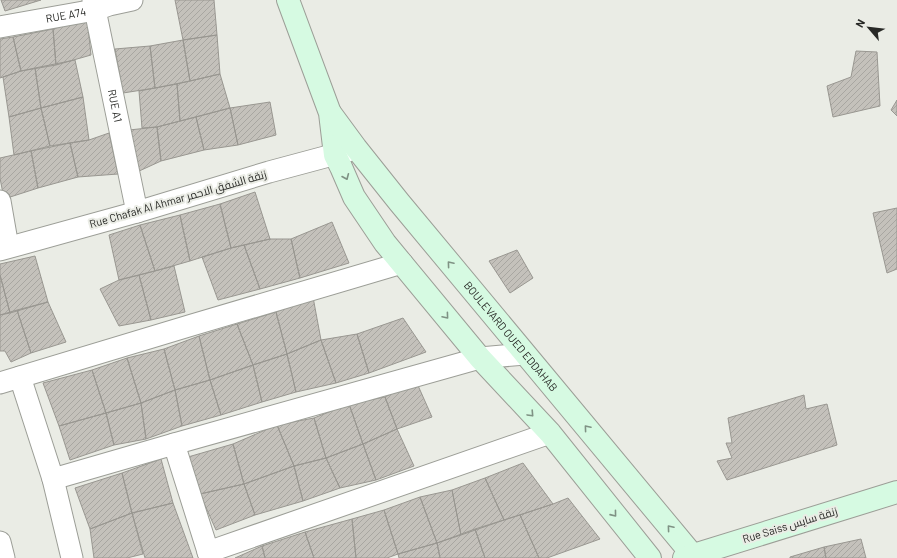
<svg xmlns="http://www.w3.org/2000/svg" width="897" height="558" viewBox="0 0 897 558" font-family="Barlow,Cairo,sans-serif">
  <defs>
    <pattern id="building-hatch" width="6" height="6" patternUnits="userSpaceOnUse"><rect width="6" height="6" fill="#c4c1bb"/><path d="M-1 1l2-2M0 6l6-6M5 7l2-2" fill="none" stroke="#a8a6a1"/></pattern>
  </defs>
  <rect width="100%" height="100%" fill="#eaece5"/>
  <!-- building -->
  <path fill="url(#building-hatch)" stroke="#999791" d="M 1,0 L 41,0 L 5,11 Z
    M 175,0 L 214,0 L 217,35 L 183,40 Z
    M 87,18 L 91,55 L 56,65 L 53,29 Z
    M 53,29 L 56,65 L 21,71 L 13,37 Z
    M 217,35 L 220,74 L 190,81 L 183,40 Z
    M 13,37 L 21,71 L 0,78 L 0,39 Z
    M 183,40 L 190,81 L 155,88 L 150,46 Z
    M 150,46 L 155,88 L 123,93 L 115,49 Z
    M 856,51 L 877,52 L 880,106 L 833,117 L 827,86 L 851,77 Z
    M 75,60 L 83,97 L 41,108 L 35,68 Z
    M 35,68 L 41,108 L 9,117 L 3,77 L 21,71 Z
    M 220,74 L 230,108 L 180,121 L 177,84 Z
    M 177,84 L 180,121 L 157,127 L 142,128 L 139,91 Z
    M 83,97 L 89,140 L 50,146 L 41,108 Z
    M 897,100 L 897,116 L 891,110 Z
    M 270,102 L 276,135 L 238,145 L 230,108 Z
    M 41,108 L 50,146 L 14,155 L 9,117 Z
    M 230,108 L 238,145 L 204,150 L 196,117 Z
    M 196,117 L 204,150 L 161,161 L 157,127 Z
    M 157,127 L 161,161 L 137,172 L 129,130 Z
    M 109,133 L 118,174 L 78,177 L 70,143 L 89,140 Z
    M 70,143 L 78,177 L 38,188 L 31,151 Z
    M 31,151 L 38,188 L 4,199 L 0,178 L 0,158 Z
    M 255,192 L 270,239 L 231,248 L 220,204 Z
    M 220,204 L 231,248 L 190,261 L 180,215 Z
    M 897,208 L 897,269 L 887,273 L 873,213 Z
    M 180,215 L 190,261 L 155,271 L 140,225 Z
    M 332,222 L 349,263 L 300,278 L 291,239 Z
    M 140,225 L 155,271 L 119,280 L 109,235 Z
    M 270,239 L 291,239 L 300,278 L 260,289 L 244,245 Z
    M 244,245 L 260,289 L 218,300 L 202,257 L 231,248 Z
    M 517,250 L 533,278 L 510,293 L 489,261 Z
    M 35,256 L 48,302 L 10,313 L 0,275 L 0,264 Z
    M 174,266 L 185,312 L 151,320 L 139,275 Z
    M 0,275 L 10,313 L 0,315 Z
    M 139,275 L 151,320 L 119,326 L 100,289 L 119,280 Z
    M 313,297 L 321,340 L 287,354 L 276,312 Z
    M 48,302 L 66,342 L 31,353 L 17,310 Z
    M 17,310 L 31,353 L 11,362 L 5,351 L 0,351 L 0,315 Z
    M 276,312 L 287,354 L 253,365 L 237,324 Z
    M 403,318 L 426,352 L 369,373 L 357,334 Z
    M 237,324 L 253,365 L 210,380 L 199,336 Z
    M 357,334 L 369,373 L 336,383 L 321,340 Z
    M 199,336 L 210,380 L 175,390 L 164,349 Z
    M 321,340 L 336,383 L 296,392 L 287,354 Z
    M 164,349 L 175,390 L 141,403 L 127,358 Z
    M 287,354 L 296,392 L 262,402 L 253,365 Z
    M 127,358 L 141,403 L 106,413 L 92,370 Z
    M 253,365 L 262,402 L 221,415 L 210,380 Z
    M 92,370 L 106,413 L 59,426 L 43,383 Z
    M 210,380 L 221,415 L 182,426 L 175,390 Z
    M 416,381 L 432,417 L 397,429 L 385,397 Z
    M 175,390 L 182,426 L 146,439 L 141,403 Z
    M 804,395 L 806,409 L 827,404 L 837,445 L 727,480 L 717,461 L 732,458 L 726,443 L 732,443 L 728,418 Z
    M 385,397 L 397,429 L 363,444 L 349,404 Z
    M 141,403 L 146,439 L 114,445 L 106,413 Z
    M 349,404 L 363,444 L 326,458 L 314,418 Z
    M 106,413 L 114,445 L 70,460 L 59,426 Z
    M 314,418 L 326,458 L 294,466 L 277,425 Z
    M 277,425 L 294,466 L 244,484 L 233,444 Z
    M 397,429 L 414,466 L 376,480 L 363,444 Z
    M 233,444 L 244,484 L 200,494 L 188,457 Z
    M 363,444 L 376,480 L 340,488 L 326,458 Z
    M 326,458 L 340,488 L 303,501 L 294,466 Z
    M 161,459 L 173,503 L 132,513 L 122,473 Z
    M 523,463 L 553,504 L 504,520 L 485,478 Z
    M 294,466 L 303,501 L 255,515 L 244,484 Z
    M 122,473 L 132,513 L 90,529 L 75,488 Z
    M 485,478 L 504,520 L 461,535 L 452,490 Z
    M 244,484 L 255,515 L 216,530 L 200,494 Z
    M 452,490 L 461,535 L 437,543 L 420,497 Z
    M 420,497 L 437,543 L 398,554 L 384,510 Z
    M 568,498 L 600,539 L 547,558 L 539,558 L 520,515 L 553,504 Z
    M 173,503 L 193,558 L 145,558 L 132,513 Z
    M 384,510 L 398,554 L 387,558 L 356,558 L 352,519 Z
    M 132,513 L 143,554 L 127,558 L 94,558 L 90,529 Z
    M 520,515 L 539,558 L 485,558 L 475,529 Z
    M 352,519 L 356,558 L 314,558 L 305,532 Z
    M 475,529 L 485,558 L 440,558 L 437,543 Z
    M 305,532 L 314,558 L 265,558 L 262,546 Z
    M 861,539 L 866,558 L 826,558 L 824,547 Z
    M 437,543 L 440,558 L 399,558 L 398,554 Z
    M 262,546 L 265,558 L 235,558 Z
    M 824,547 L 826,558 L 790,558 L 790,557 Z"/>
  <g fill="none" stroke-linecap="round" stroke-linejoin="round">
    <defs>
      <g id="street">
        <path id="s1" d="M 93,0 L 137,212"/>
        <path id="s2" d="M 0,27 L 95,10 L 109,5 L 132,0"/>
        <path d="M 0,201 L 8,247"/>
        <path d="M 0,250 L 137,212 L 269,172 L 351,150"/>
        <path d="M 20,377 L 53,479 L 72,558"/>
        <path d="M 0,383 L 192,325 L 402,263"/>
        <path d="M 174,444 L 210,558"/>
        <path d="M 53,479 L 174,444 L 480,358 L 525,354"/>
        <path d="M 0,542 L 4,558"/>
        <path d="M 208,552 L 550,433"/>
      </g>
      <g id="secondary">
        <path d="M 288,0 L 330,113 L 335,155 L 341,167 L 354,197 L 385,243 L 480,358 L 550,433 L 650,558"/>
        <path id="s3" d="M 331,114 L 356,148 L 399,202 L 695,558"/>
        <path d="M 684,558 L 897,492"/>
      </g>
    </defs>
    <!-- street casing -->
    <use href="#street" stroke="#9c9e97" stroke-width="23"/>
    <!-- secondary casing -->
    <use href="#secondary" stroke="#9c9e97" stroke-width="24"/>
    <!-- street -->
    <use href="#street" stroke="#fff" stroke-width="21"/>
    <!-- secondary -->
    <use href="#secondary" stroke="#d6fae2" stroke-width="22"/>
  </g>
  <!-- one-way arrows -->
  <defs><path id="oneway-chevron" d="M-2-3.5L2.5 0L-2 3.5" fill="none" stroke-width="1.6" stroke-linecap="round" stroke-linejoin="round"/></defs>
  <g stroke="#7f9284">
    <use href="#oneway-chevron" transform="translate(346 177) rotate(67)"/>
    <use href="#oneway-chevron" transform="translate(450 264) rotate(-130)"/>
    <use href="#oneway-chevron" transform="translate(446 316) rotate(50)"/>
    <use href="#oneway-chevron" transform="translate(531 414) rotate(47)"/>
    <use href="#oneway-chevron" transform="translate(587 428) rotate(-130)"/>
    <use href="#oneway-chevron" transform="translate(614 514) rotate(51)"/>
    <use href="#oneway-chevron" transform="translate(670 528) rotate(-130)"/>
  </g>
  <g text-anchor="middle" stroke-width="4" stroke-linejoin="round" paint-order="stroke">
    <!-- street labels -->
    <g font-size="11" fill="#282926" stroke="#eaece5">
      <text dy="4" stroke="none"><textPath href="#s2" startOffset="67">RUE A74</textPath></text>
      <text dy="4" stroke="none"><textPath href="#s1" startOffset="108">RUE A1</textPath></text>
      <text transform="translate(178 199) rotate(-16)" y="4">Rue Chafak Al Ahmar زنقة الشفق الاحمر</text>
      <text dy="4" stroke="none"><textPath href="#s3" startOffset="286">BOULEVARD OUED EDDAHAB</textPath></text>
      <text transform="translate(790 525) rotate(-17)" y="4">Rue Saiss زنقة سايس</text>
    </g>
  </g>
  <!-- north arrow -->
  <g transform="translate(869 28) rotate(298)" stroke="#eaece5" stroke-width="3" paint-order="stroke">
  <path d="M0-3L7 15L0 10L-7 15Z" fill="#282926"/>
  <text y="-6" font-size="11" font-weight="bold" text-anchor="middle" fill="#282926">N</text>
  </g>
</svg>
